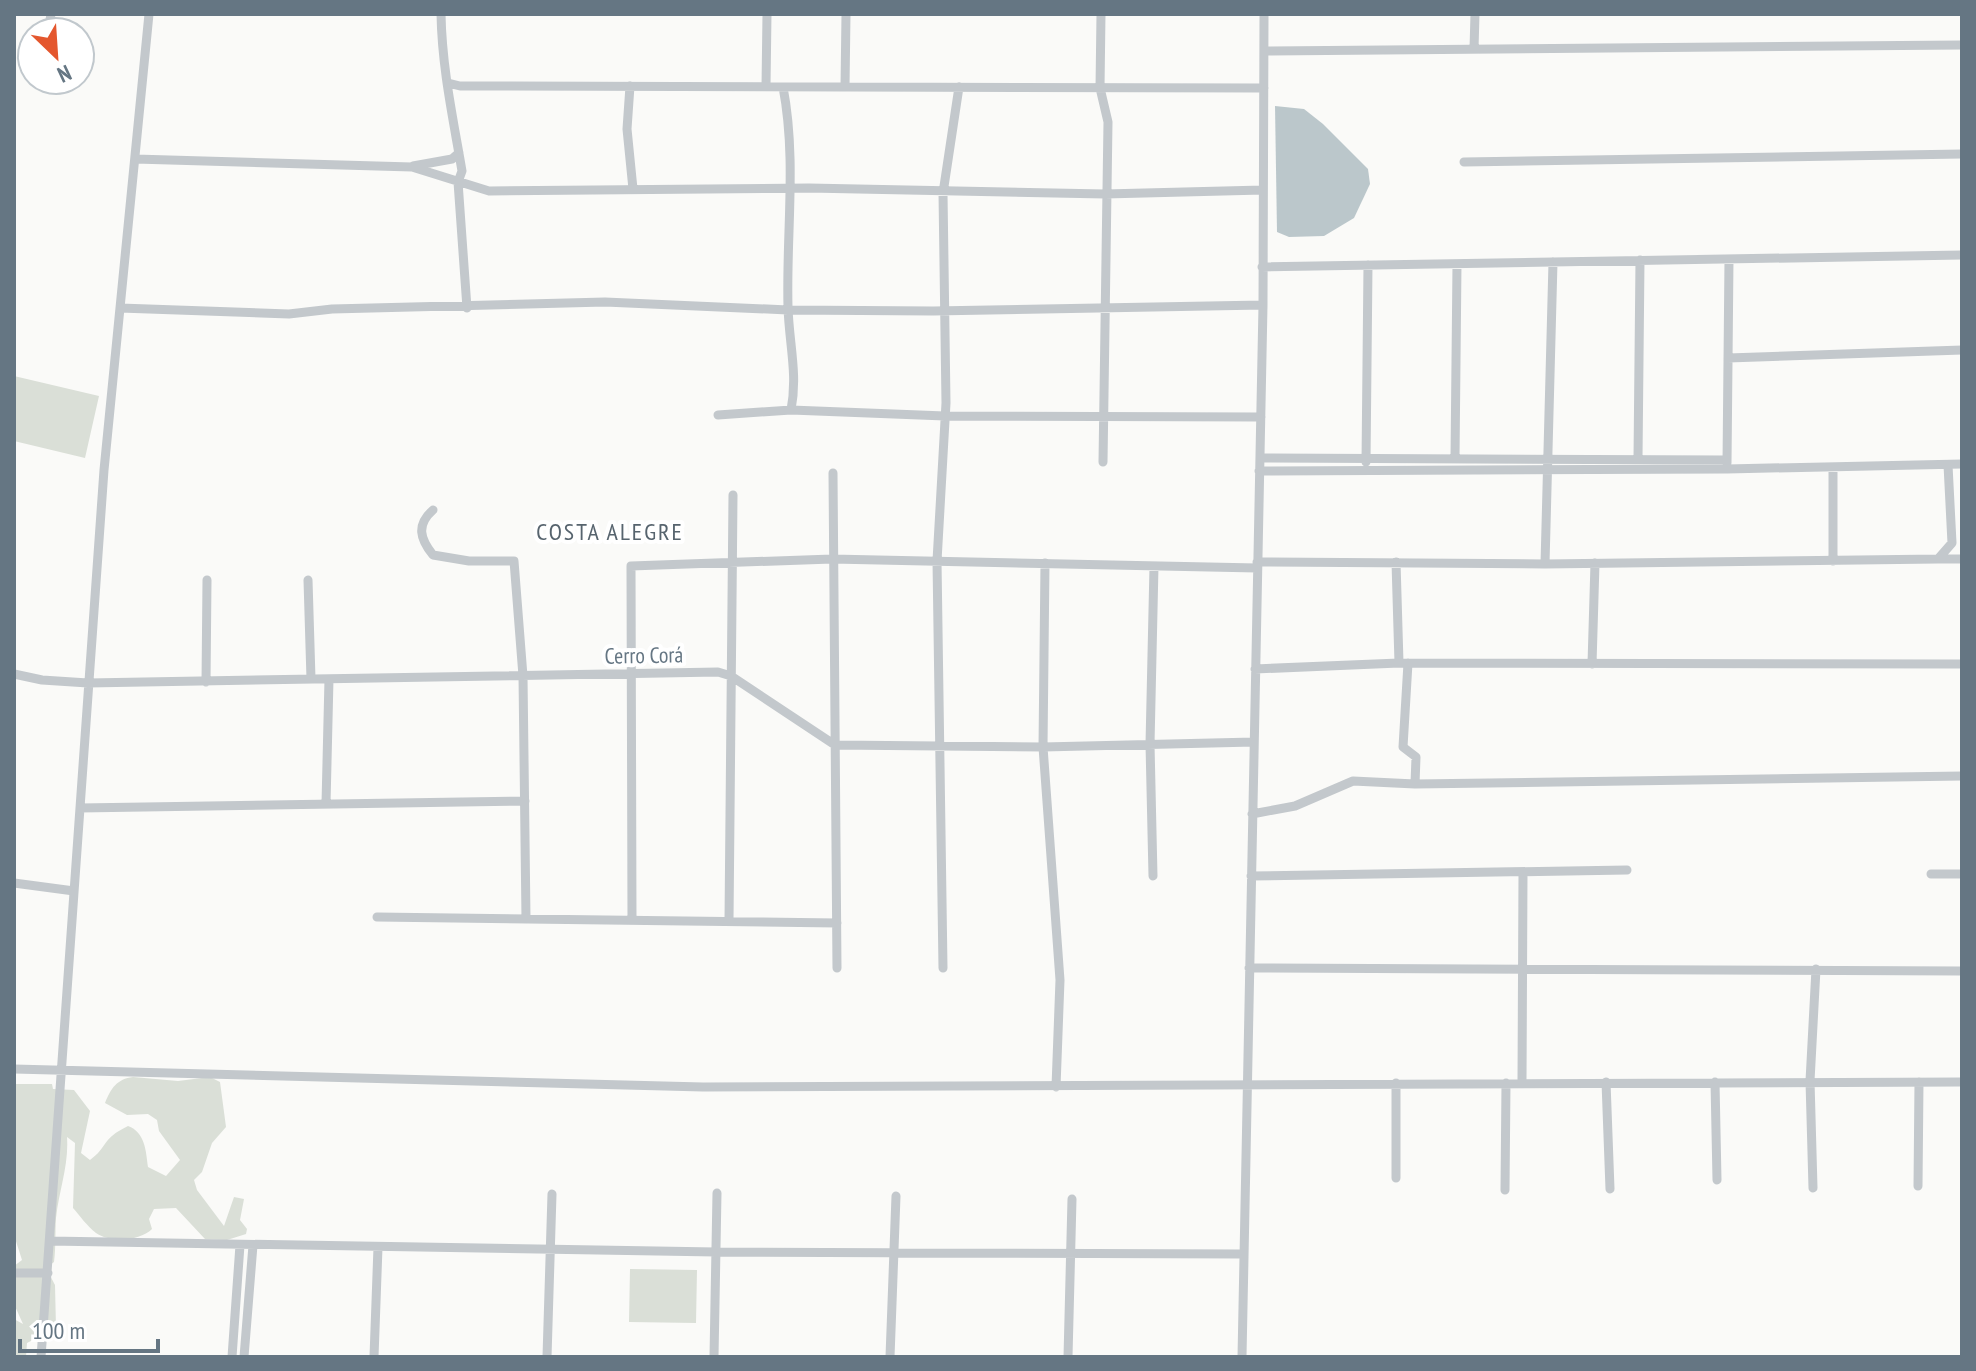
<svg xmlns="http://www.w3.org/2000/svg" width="1976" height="1371" viewBox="0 0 1976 1371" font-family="'PT Sans Narrow',sans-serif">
  <rect width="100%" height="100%" fill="#fafaf8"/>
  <!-- green -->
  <path fill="#dadfd7" d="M 14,376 L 99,396 L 85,458 L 14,441 Z
    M 133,1077 L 178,1081 L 210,1077 L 220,1082 L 226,1127 L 212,1143 L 202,1172 L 194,1180 L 197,1190 L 224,1226 L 234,1197 L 244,1199 L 240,1220 L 247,1229 L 246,1234 L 227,1240 L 205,1239 L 176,1208 L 154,1209 L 149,1219 L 152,1229 C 140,1241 110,1243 96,1233 C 87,1226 80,1216 73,1208 L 75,1143 L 67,1137 C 69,1165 59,1190 56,1218 C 55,1233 56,1247 54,1262 L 46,1268 L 55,1285 L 56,1328 L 27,1343 L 26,1357 L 14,1357 L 14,1319 L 23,1324 L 14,1304 L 14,1266 L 22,1260 L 14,1235 L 14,1084 L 52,1084 L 53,1089 L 74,1090 L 90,1111 L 81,1153 L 90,1160 C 108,1147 101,1139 128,1126 C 145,1132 146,1151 148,1167 L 166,1176 L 180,1160 L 159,1131 L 157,1120 L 148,1114 L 127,1115 L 105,1103 C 111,1088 117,1079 133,1077 Z
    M 630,1269 L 697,1270 L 696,1323 L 629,1322 Z"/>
  <!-- water -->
  <path fill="#bbc7cb" d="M 1275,106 L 1304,109 L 1323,124 L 1368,169 L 1370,184 L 1354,218 L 1324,236 L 1289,237 L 1277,232 Z"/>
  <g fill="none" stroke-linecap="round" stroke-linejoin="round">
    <!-- minor -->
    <path stroke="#c3c8cc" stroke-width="9" d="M 441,14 C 442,68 453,118 462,171 L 458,182 L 467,308
      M 1101,14 L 1100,88 L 1108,122 L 1103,462
      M 50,20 L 51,14
      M 1474,49 L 1475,14
      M 1264,51 L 1962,45
      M 448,83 L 460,86 L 1264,88
      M 630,86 L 627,129 L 633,189
      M 766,86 L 767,14
      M 783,87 C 797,160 786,233 788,307 C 789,343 798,374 791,410
      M 845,87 L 846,14
      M 135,159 L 412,167 L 489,191 L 809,188 L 1105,194 L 1263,190
      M 1464,162 L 1962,154
      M 413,166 L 452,159 L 459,153
      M 1262,267 L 1962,255
      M 120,308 L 289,314 L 332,309 L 605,302 L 788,310 L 933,311 L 1263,305
      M 1728,358 L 1962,350
      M 718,415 L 791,410 L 945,416 L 1261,417
      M 1260,458 L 1727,460
      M 1455,458 L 1457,264
      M 1638,458 L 1640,260
      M 1366,462 L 1368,265
      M 1727,463 L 1729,259
      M 1259,471 L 1727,469 L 1962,464
      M 833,473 L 837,968
      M 433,510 C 416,525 420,539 433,555 L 469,561 L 514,561 L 523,676 L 526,919
      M 1938,559 L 1962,559
      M 1833,561 L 1833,467
      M 1257,562 L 1545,564 L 1938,559 L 1952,543 L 1948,465
      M 1396,562 L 1399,663
      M 1045,563 L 1043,747 L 1060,980 L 1056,1087
      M 1545,564 L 1553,262
      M 308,580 L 311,679
      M 1408,663 L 1403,747 L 1416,757 L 1415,784
      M 1592,664 L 1595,563
      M 1255,669 L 1399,663 L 1962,664
      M 14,674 L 42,680 L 88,683 L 718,672 L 731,676 L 835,745 L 1043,747 L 1254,742
      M 206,682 L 207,580
      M 326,804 L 329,679
      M 80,808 L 525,801
      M 1252,814 L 1295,806 L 1353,781 L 1415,784 L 1962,776
      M 1931,874 L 1962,874
      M 1153,876 L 1150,744 L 1154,566
      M 1251,876 L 1627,870
      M 14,883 L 74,891
      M 377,917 L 837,923
      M 632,920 L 631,566 L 832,559 L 1257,568
      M 729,921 L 733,495
      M 943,968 L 937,561 L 946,403 L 943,193 L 959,87
      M 1249,968 L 1962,971
      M 14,1069 L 703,1087 L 1962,1082
      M 1606,1082 L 1610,1189
      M 1715,1082 L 1717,1180
      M 1396,1083 L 1396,1178
      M 1522,1083 L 1523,872
      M 1918,1186 L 1919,1082
      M 1813,1188 L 1810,1081 L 1816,969
      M 1505,1190 L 1506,1083
      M 50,1241 L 716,1252 L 1243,1254
      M 14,1273 L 48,1273
      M 41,1357 L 104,470 L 149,14
      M 232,1357 L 240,1245
      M 244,1357 L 253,1245
      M 374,1357 L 378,1247
      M 547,1357 L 552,1194
      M 714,1357 L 717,1193
      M 890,1357 L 896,1196
      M 1068,1357 L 1072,1199
      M 1242,1357 L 1263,305 L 1264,14"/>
  </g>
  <g text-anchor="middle" stroke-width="8" stroke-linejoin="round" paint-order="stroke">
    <!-- street labels -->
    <g font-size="22" fill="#657683" stroke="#fff">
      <text transform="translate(644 655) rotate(-1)" y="8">Cerro Corá</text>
    </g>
    <!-- neighbourhood labels -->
    <g font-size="24" letter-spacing="2" fill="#57646e" stroke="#fff">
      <text x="610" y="540">COSTA ALEGRE</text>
    </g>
  </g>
  <!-- border -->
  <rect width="1976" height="1371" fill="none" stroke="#657683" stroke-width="32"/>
  <!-- north arrow -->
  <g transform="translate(56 56) rotate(155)"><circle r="38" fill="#ffffff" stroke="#c1c8cd" stroke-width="2"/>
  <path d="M0-6L14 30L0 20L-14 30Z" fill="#e4572e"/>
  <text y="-12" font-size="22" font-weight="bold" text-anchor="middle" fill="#657683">N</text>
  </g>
  <!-- scale -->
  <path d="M20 1339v12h138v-12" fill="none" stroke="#657683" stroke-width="4"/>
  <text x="32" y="1339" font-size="24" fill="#657683" stroke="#ffffff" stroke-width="6" paint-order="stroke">100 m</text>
</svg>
